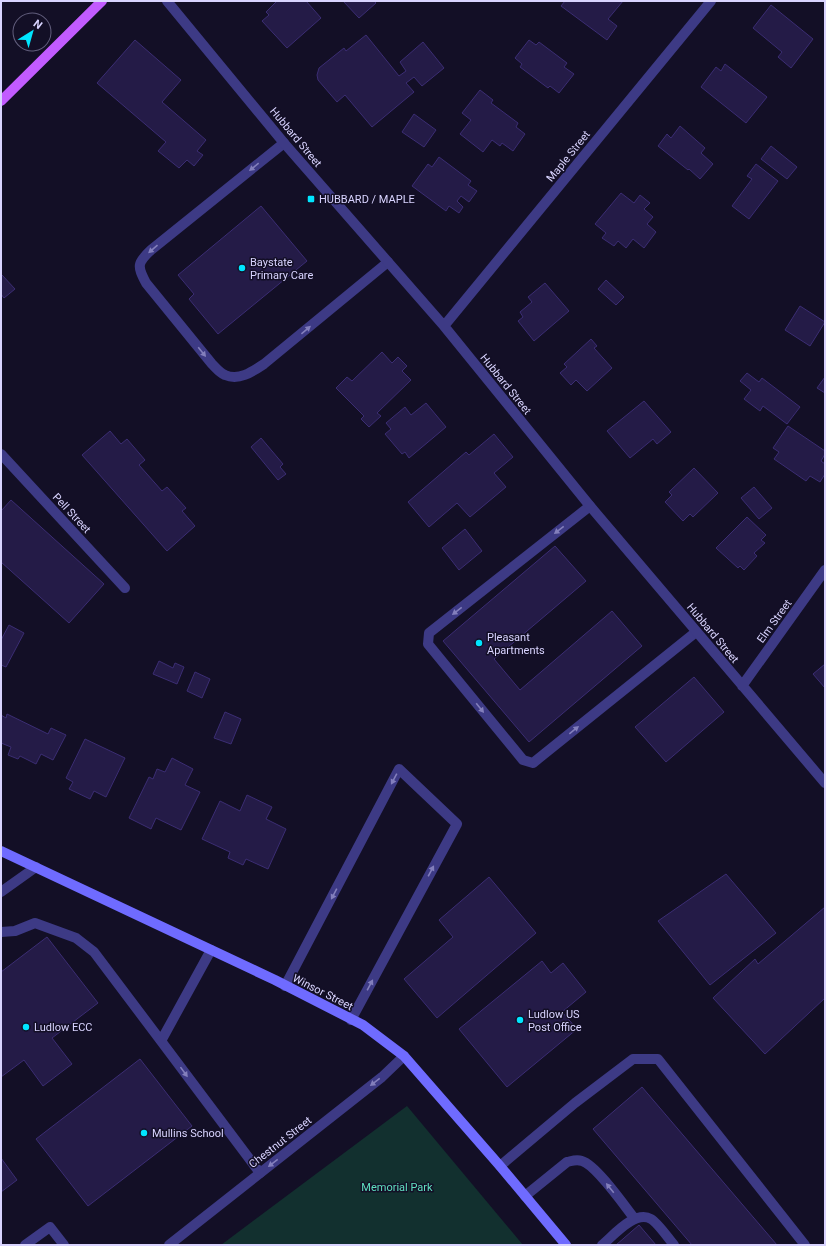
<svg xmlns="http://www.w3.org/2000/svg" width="826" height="1246" viewBox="0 0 826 1246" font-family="Roboto,sans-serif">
  <rect width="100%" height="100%" fill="#130f26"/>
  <!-- green -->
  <path fill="#12302f" d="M 407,1106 L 523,1245 L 221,1245 Z"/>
  <!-- building -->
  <path fill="#241b47" stroke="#3b2d73" d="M 277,1 L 306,1 L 321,18 L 287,48 L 262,21 L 269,15 L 266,12 Z
    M 343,1 L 374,1 L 376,3 L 359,18 Z
    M 565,1 L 623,1 L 608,19 L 617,26 L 607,40 L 561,6 Z
    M 771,5 L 813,39 L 791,68 L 778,57 L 782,52 L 753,28 Z
    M 366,35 L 399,76 L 406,71 L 400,62 L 423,42 L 444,68 L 422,86 L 414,77 L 406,83 L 414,92 L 372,127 L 345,95 L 337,102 L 318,80 L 317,75 L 319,68 L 344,48 L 346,51 Z
    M 135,40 L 181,80 L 162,102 L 206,140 L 197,151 L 203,155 L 194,166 L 187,160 L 179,168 L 158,151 L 166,142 L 97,83 Z
    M 529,40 L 536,45 L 539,42 L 567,63 L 564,67 L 574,74 L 559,93 L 550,86 L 548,88 L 520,67 L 522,64 L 515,58 Z
    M 725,64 L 767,97 L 746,123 L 701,87 L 716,67 L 721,71 Z
    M 480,90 L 493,100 L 491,103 L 518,123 L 516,127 L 525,134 L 513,151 L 502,143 L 500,146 L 492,140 L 483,152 L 460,134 L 471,120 L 462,113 Z
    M 414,114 L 436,130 L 424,147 L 402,132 Z
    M 680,126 L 705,148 L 701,153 L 713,164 L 700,179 L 689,169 L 688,170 L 658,146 L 667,134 L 671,138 Z
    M 771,146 L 797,167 L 787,179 L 761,159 Z
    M 439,157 L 471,181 L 468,185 L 477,191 L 469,202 L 461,196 L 457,201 L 463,207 L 459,213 L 449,206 L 446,211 L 412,186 L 428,164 L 432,167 Z
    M 756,164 L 778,181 L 749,219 L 732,206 L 752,179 L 747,176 Z
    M 621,193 L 634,203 L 640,195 L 650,203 L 644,209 L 653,217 L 647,224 L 656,232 L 644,248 L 633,239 L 626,248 L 618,241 L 614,246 L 602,238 L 606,233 L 595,224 Z
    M 261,206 L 307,261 L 218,334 L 189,299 L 194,294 L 178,275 Z
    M 2,275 L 15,289 L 4,298 L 1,294 L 1,276 Z
    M 606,280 L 624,297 L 616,305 L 598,289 Z
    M 545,283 L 569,311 L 534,341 L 518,321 L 523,317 L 520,312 L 532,302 L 528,297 Z
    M 800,306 L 825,322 L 810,346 L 785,330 Z
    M 591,339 L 597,346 L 594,348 L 612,368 L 587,391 L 576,380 L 571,385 L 560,373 L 567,367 L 564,364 Z
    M 382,352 L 392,363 L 398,357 L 407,366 L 402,371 L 411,380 L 377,413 L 381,416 L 369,427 L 361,419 L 364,416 L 336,388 L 347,377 L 352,381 Z
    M 747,373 L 759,382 L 762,378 L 800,407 L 787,424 L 763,406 L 760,411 L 744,399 L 751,390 L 740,381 Z
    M 825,377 L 825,393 L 817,388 Z
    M 644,401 L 671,432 L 657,444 L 653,439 L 630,458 L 607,431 Z
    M 426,403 L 446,427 L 409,458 L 405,452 L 402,454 L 385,434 L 391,429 L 386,423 L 405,407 L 411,415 Z
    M 788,426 L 825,451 L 825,454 L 821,461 L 825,464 L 825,474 L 820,482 L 810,476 L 806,481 L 774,459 L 779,452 L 773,448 Z
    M 110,431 L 121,444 L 127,439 L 145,460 L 139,465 L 162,491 L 167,487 L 186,508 L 182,511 L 195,526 L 167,551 L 82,455 Z
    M 494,434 L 513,457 L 494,473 L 506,487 L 470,517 L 457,503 L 429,527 L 408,502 L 466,452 L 469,455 Z
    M 261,438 L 283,464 L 280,467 L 286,474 L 278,480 L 251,447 Z
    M 694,468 L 718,493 L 693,517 L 690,514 L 683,521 L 665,502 L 672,495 L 669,492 Z
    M 754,487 L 772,508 L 759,519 L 741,498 Z
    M 11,500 L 104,584 L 69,623 L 1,562 L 1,511 Z
    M 747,517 L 766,535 L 761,540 L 765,543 L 754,553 L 757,556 L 744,570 L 740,566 L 738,568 L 716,548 Z
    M 465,529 L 482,551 L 459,570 L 442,548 Z
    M 555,546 L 586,581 L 494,659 L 520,690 L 612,611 L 642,646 L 529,742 L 443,641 Z
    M 9,625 L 24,633 L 6,667 L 1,665 L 1,640 Z
    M 159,661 L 173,668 L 175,663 L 184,667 L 177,684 L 153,674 Z
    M 825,664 L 825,688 L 813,674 Z
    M 195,672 L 210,679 L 202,698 L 187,691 Z
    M 694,677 L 724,712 L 666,762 L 635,727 Z
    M 225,712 L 241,719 L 231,744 L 214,738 Z
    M 7,714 L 48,734 L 51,728 L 66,735 L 53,760 L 41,754 L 36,764 L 20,756 L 18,759 L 8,755 L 11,747 L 1,743 L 1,715 L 6,718 Z
    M 85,739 L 125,758 L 106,797 L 94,791 L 90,799 L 69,789 L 73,782 L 66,778 Z
    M 172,758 L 193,769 L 185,785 L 200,792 L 181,830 L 156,818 L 151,829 L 129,818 L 149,777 L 153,779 L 157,769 L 165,772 Z
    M 247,795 L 272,807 L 266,819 L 286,829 L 268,869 L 246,859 L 243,865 L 228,858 L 230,852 L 202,839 L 220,801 L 240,811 Z
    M 726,874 L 776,933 L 710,985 L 658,921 Z
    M 489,877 L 536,933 L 437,1018 L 404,979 L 453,937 L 439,920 Z
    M 825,907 L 825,998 L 765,1054 L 713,998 L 755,959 L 758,964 Z
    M 47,937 L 98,1003 L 52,1038 L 72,1064 L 43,1086 L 24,1060 L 1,1077 L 1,972 Z
    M 542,961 L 551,973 L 563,963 L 586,992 L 562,1012 L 577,1029 L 507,1087 L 459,1029 Z
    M 140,1059 L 192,1126 L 88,1206 L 36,1139 Z
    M 642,1087 L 777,1245 L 692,1245 L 593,1129 Z
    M 1,1158 L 17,1180 L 1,1192 Z
    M 639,1225 L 656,1245 L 616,1245 Z"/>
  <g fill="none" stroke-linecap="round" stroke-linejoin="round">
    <!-- lane -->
    <path stroke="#3d3a85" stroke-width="10" d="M 284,143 L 151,250 C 137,263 137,266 146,283 L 212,364 C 216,368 220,373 225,375 C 239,381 252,372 264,364 L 388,262
      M 590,506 L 429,633 L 428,644 L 523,760 L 533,763 L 696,632
      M 1,932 L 15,931 L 35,923 L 76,938 L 94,952 L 161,1041 L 211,950
      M 285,986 L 399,769 L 457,824 L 351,1020
      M 161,1041 L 260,1173
      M 500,1166 L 575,1103 L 633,1059 L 658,1059 L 805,1245
      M 525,1196 L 567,1162 C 572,1161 576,1159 582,1161 C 596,1165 624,1205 634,1218
      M 25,1245 L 50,1227 L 64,1245
      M 602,1245 C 614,1235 635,1210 651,1219 C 658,1223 668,1238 674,1245"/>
    <!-- street -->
    <path stroke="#3d3a85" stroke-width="10" d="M 167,1 L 284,143 L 444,326 L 590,506 L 825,783
      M 444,326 L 711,1
      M 1,454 L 125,588
      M 742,686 L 825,570
      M 1,892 L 36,867
      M 169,1245 L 382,1077 L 404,1056"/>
    <!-- secondary -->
    <path stroke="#6f6bff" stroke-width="10" d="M 1,851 L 275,980 L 363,1025 L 404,1056 L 500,1166 L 566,1245"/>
    <!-- primary -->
    <path stroke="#c25bff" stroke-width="10" d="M 1,101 L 102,1"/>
  </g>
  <!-- one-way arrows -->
  <defs><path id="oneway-solid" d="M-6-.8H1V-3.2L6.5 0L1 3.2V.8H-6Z"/></defs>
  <g fill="#837fbc">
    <use href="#oneway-solid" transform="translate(254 167) rotate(141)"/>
    <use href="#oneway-solid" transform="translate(153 249) rotate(139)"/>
    <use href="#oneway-solid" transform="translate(306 330) rotate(-40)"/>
    <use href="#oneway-solid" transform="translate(202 352) rotate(51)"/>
    <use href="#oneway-solid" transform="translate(559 530) rotate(142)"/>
    <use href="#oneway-solid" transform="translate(457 611) rotate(142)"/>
    <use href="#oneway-solid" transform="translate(480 708) rotate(51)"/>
    <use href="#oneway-solid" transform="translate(574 730) rotate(-39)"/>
    <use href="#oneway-solid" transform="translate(394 779) rotate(118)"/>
    <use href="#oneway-solid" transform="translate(431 871) rotate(-62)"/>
    <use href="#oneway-solid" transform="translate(334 894) rotate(118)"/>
    <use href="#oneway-solid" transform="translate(370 985) rotate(-62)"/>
    <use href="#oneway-solid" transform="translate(184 1072) rotate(54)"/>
    <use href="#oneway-solid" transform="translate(375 1082) rotate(142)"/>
    <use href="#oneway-solid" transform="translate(273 1163) rotate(142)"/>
    <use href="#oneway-solid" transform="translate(610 1188) rotate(-129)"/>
  </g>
  <!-- markers -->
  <g fill="#00e5ff" stroke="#130f26" stroke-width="1.5">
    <rect x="307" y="195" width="8" height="8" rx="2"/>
    <circle cx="242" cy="268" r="4"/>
    <circle cx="479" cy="643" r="4"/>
    <circle cx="520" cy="1020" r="4"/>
    <circle cx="26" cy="1027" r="4"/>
    <circle cx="144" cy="1133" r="4"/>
  </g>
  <g text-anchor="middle" stroke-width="3" stroke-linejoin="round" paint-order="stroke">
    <!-- street labels -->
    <g font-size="11" fill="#d9d4ff" stroke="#130f26">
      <text transform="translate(296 137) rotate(50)" y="4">Hubbard Street</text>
      <text transform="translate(568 156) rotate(-51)" y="4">Maple Street</text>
      <text transform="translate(506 384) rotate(51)" y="4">Hubbard Street</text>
      <text transform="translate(72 513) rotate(47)" y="4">Pell Street</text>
      <text transform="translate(774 621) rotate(-54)" y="4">Elm Street</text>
      <text transform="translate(713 633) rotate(50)" y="4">Hubbard Street</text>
      <text transform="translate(323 992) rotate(27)" y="4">Winsor Street</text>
      <text transform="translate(280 1142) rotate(-38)" y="4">Chestnut Street</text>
    </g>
    <!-- poi labels -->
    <g font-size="11" fill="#d9d4ff" stroke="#130f26" text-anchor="start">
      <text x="319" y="203">HUBBARD / MAPLE</text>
      <text x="250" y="266">Baystate<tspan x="250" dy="13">Primary Care</tspan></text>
      <text x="487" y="641">Pleasant<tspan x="487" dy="13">Apartments</tspan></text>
      <text x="528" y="1018">Ludlow US<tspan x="528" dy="13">Post Office</tspan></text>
      <text x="34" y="1031">Ludlow ECC</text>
      <text x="152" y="1137">Mullins School</text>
    </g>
    <!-- park labels -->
    <g font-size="11" fill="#5fe0c0" stroke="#130f26">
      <text x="397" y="1191">Memorial Park</text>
    </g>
  </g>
  <!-- border -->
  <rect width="826" height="1246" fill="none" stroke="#d9d4ff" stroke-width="4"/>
  <!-- north arrow -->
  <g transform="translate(32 32) rotate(37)"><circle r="19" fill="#130f26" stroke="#625e7d"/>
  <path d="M0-3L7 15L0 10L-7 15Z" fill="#00e5ff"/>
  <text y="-6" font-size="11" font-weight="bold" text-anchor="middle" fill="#d9d4ff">N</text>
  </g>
</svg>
